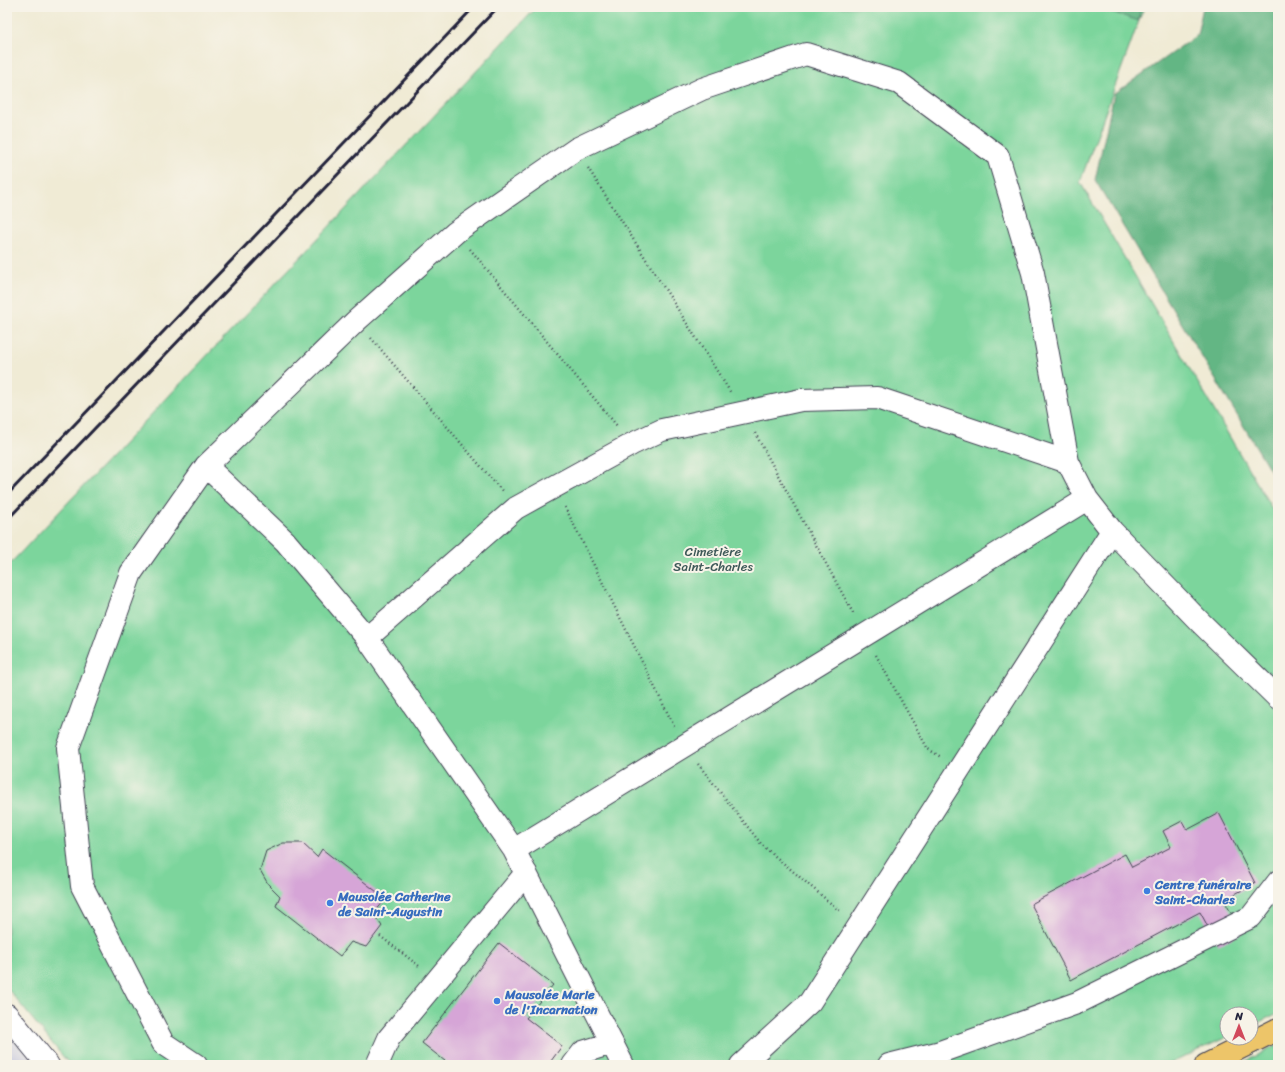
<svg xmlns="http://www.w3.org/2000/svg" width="1285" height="1072" viewBox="0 0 1285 1072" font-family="Sriracha,sans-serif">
  <rect width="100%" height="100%" fill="#f7f3e8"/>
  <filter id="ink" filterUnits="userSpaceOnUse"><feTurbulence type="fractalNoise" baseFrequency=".025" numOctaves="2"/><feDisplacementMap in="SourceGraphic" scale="8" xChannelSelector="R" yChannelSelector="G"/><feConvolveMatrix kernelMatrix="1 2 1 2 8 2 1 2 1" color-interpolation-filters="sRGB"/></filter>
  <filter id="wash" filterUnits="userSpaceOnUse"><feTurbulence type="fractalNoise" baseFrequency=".012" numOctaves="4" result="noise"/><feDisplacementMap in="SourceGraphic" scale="16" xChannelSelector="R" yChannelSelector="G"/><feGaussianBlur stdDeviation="0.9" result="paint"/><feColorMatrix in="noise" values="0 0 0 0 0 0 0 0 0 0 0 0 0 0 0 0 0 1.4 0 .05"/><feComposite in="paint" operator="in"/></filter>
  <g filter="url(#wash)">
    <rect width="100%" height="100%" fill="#f0ebd5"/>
    <!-- industrial -->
    <path fill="#c0c2dd" d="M 7,1015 L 48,1065 L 7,1065 Z"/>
    <!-- green -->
    <path fill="#7bd59c" stroke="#4e7c6c" d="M 537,7 L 1144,7 L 1080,182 L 1278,519 L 1278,1013 L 1251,1026 L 1251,1014 L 1227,1014 L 1227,1037 L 1167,1065 L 70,1065 L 7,988 L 7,567 Z
      M 1278,1045 L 1278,1063 L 1274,1065 L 1238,1065 Z"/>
    <!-- forest -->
    <path fill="#64b684" stroke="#436c60" d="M 1096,7 L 1140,7 L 1139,21 Z
      M 1203,7 L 1278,7 L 1278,483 L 1095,180 L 1114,94 L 1197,35 Z"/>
    <g id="blocks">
      <!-- building -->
      <path fill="#d6a5d7" d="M 1219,813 L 1255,883 L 1224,900 L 1242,933 L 1218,945 L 1200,912 L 1071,980 L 1031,904 L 1125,854 L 1132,867 L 1171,847 L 1163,831 L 1182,821 L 1187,830 Z
        M 283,843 L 302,843 L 317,857 L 322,849 L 386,899 L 373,914 L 382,926 L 366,947 L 351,942 L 340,956 L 276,906 L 280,896 L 268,884 L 260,870 L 266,851 Z
        M 499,943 L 553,985 L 526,1018 L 562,1046 L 548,1065 L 450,1065 L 422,1043 Z"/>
    </g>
  </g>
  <g filter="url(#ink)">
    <use href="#blocks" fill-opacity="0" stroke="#414052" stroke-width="1"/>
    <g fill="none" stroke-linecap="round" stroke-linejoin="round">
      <defs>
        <path id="minor" d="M 206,466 L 285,541 L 367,638 L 514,850 L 623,1065
          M 367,638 L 516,508 L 632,444 L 662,430 L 801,400 L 877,398 L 1068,462
          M 514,850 L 1087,499
          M 7,1015 L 48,1065
          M 196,1065 L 163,1043 L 82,886 L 68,748 L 131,573 L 206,466 L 356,321 L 456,232 L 576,149 L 702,89 L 806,54 L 899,83 L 998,156 L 1033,273 L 1068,462 L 1087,499 L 1112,531 L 1199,621 L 1278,698
          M 377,1065 L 389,1038 L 526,873
          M 573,1065 L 583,1052 L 612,1043
          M 741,1065 L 810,1002 L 1112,531
          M 889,1065 L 937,1053 L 1077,1003 L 1251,917 L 1278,882"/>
        <path id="major" d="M 1206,1065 L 1278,1029"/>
      </defs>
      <!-- minor casing -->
      <use href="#minor" stroke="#414052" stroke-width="24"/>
      <!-- major casing -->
      <use href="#major" stroke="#414052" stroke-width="24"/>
      <!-- path -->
      <path stroke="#414052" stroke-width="2.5" stroke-dasharray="1 3" stroke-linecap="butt" d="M 588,168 L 731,393
        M 470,249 L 618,427
        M 371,338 L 502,491
        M 755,433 L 854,615
        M 565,507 L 674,726
        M 876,655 L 928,749 L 941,757
        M 698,764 L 762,845 L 841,912
        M 380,936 L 419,966"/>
      <!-- minor -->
      <use href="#minor" stroke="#fff" stroke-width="22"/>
      <!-- major -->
      <use href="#major" stroke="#edc569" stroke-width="22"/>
      <!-- rail -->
      <path stroke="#22223b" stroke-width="3" d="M 7,495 L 474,7
        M 7,520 L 498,7"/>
    </g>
  </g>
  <!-- markers -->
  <g fill="#3f7fe0" stroke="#f7f3e8" stroke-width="1.5">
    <circle cx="1147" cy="891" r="4"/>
    <circle cx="330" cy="903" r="4"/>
    <circle cx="497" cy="1001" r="4"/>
  </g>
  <g text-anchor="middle" stroke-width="4" stroke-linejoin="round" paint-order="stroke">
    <!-- park labels -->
    <g font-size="13" fill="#3d5858" stroke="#f7f3e8">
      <text x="713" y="556">Cimetière<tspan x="713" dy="15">Saint-Charles</tspan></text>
    </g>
    <!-- shop labels -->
    <g font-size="13" font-weight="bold" fill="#366cbe" stroke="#f7f3e8" text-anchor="start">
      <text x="1155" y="889">Centre funéraire<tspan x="1155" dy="15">Saint-Charles</tspan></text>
      <text x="338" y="901">Mausolée Catherine<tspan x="338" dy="15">de Saint-Augustin</tspan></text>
      <text x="505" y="999">Mausolée Marie<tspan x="505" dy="15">de l'Incarnation</tspan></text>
    </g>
  </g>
  <!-- margin -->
  <rect width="1285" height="1072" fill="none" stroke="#f7f3e8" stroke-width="24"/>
  <!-- north arrow -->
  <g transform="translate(1239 1026)"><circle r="19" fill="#f7f3e8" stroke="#a29fa3"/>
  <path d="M0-3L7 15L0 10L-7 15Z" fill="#d1495b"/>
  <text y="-6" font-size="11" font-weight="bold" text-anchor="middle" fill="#22223b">N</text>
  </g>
</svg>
